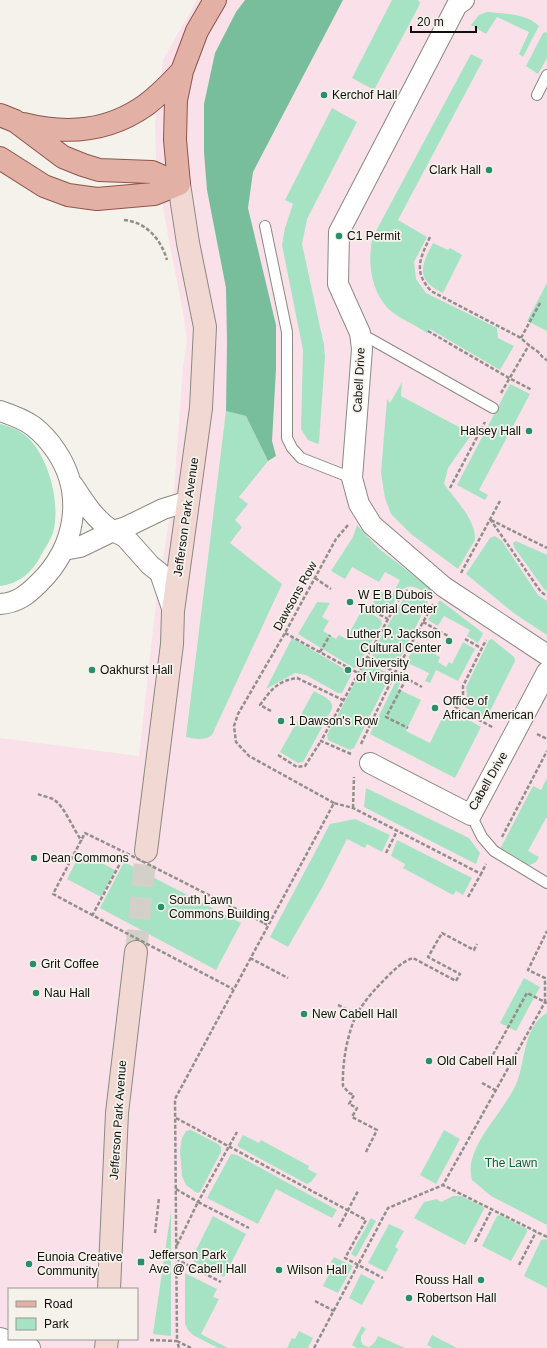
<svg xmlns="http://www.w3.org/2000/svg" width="547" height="1348" viewBox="0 0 547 1348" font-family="Helvetica,sans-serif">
  <rect width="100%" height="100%" fill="#f5f2eb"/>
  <!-- education -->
  <path fill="#fae1e9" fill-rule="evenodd" d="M 197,0 L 547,0 L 547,1348 L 0,1348 L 0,738 L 139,756 L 156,602 L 174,490 L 183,366 L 187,341 L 184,318 L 166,225 L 156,157 L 155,122 L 163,60 ZM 9,1289 L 137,1289 L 137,1339 L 9,1339 Z"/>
  <!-- green -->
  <path fill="#a6e2c4" d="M 392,0 L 418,0 L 420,3 L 419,6 L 374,90 L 352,78 Z
    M 487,12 C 505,14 526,13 539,26 L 523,57 L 519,54 L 529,32 L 497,17 L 486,34 L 471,25 L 479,15 Z
    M 546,32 L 547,33 L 547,58 L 538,74 L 526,66 L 543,33 Z
    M 471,54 L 483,60 L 398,220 L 427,237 L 414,262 L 416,279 L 426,293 L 497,328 L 498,338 L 514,346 L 500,370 L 430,329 L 427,333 C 416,325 402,320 392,312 C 374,297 368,270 371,248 C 371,242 374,236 376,231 Z
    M 332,108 L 357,122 L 307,219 L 302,244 L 324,345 L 325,357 L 319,442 L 318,444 L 308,440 L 301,429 L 303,350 L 282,245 L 285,228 L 293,204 L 285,200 Z
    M 433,243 L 448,250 L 450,248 L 462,255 L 443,293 C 415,280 421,265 433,243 Z
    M 547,283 L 547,331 L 527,321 Z
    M 402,382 L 401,396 L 472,434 L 448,468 L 444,484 C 455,500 476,519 475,540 L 458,569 L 411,534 L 391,514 L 385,498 L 381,473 L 387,399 L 390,403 Z
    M 510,384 L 530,394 L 479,490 L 488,495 L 485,500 L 457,485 Z
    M 226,411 L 246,416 L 268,461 L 239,497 L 248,504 L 235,520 L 242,527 L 230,543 L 282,584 L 212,735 C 204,741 195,739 186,737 Z
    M 0,424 C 8,426 19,430 25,435 C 49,455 61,504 53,533 C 50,541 45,548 41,555 C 33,572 19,584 0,586 Z
    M 357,525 L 378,548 L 435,592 L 432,597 C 403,576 402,589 388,614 L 382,614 L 371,606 L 377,596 L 372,594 L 375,588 L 391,597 L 400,580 L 385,572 L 379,582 L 352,567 L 345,579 L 331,571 L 353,537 Z
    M 495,536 L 502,541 L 538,595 L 547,601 L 547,635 L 515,614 L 466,574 L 490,538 Z
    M 516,541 L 547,555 L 547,591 L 544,589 L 514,547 L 513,543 Z
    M 413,593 L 416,594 L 428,602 L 397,665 L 394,668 L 391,667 L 373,658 L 372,652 L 404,598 Z
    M 439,601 L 441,601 L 483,633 L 482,636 L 478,643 L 467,636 L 470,630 L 444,616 L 438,626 L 428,620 Z
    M 317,602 L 330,603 L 322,617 L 329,621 L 323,631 L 336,639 L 339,635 L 346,639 L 363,608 L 381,620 L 382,624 L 356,668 L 354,668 L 298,634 Z
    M 292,638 L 351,673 L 351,675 L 342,693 L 338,693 L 306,675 L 295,673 L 266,689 Z
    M 492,639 L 514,657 L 515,661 L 486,719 L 463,706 L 467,696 L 466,687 L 489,640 Z
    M 417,642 L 430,649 L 429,651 L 440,657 L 438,662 L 446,667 L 449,662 L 452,664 L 463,642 L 475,649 L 458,681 L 436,670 L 430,683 L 425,681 L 429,673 L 410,664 L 403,677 L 400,673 Z
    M 367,663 L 388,673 L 390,676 L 354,748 L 350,750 L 328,740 L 327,735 L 365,664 Z
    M 397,679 L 401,680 L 398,689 L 421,700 L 406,731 L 430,743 L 445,712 L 450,714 L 452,710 L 481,727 L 455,778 L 370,734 Z
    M 314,691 C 322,696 334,699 332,709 L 303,762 L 298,763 L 280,752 Z
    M 547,778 L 547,818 L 546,818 L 528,851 L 539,857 L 536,862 L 528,866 L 500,849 L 533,786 L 541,790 Z
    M 366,788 L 469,838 L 480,853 L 476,864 L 364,807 Z
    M 355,819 L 390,835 L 382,852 L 367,844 L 365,848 L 347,839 L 323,886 L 288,947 L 270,937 L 330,824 Z
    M 397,840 L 472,878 L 463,895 L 456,891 L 453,895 L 403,868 L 405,864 L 391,856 Z
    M 81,852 L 115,870 L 101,897 L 67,879 Z
    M 124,862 L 241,923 L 216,970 L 100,908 Z
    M 524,978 L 540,987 L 516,1031 L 500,1023 Z
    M 547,1013 L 547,1225 L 491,1196 L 472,1180 C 470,1171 470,1165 473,1156 C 481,1131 506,1108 517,1082 C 526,1059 523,1027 547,1013 Z
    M 191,1130 L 218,1144 L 221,1147 L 221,1152 L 200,1192 L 197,1193 L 186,1185 L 182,1176 L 180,1151 L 182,1138 L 186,1131 Z
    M 444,1130 L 460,1139 L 436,1184 L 420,1175 Z
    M 243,1135 L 259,1143 L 261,1140 L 309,1166 L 308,1169 L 317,1174 L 311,1182 L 307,1184 L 237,1146 Z
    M 231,1154 L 237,1155 L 337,1210 L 332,1218 L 276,1189 L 258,1224 L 207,1198 Z
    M 453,1196 L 461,1196 L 484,1207 L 484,1209 L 465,1245 L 414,1218 L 424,1202 L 437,1199 L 441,1202 Z
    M 171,1211 L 171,1336 L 153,1334 Z
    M 500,1215 L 527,1229 L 527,1232 L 511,1261 L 482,1246 L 497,1216 Z
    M 213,1216 L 246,1234 L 224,1277 L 191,1260 Z
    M 371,1218 L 376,1221 L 356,1257 L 351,1254 Z
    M 389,1224 L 404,1231 L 395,1247 L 398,1249 L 386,1272 L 368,1263 Z
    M 546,1239 L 547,1240 L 547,1288 L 524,1276 L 541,1240 Z
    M 334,1257 L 353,1266 L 338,1293 L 323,1286 L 334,1264 L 331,1262 Z
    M 185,1273 L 217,1289 L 213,1297 L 219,1299 L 201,1334 L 228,1348 L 218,1348 L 193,1335 L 188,1330 L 185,1324 Z
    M 361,1274 L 375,1281 L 362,1305 L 349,1298 Z
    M 362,1326 L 366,1329 L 361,1336 L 361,1341 L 363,1345 L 369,1347 C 374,1344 376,1341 378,1336 L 405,1348 L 357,1348 L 352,1345 Z
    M 299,1331 L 313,1338 L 308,1348 L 287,1348 L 292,1338 L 295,1339 Z
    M 432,1335 L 457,1348 L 433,1348 L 427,1345 Z"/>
  <!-- forest -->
  <path fill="#78be9d" d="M 245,0 L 343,0 L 253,172 L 248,208 L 276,325 L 276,369 L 272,441 L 276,456 L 268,461 L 246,416 L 226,411 L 227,342 L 226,288 L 207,190 L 204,152 L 204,104 L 215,53 L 236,12 Z"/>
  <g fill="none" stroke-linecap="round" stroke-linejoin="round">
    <!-- secondary-tunnel -->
    <path stroke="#d3d0ca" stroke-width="22" stroke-dasharray="22 11" stroke-linecap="butt" d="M 136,952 L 146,851"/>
    <defs>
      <path id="lane" d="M 537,95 L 547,75
        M 265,226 L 287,332 L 287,438 L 292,448 L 301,458 L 352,478
        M 360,333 L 493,408
        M 471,815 L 482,837 L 494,851 L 547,883"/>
      <path id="street" d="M 464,0 L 457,5 L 339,232 L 338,284 L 360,333 L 362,349 L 352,478 L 359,504 L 372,525 L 444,587 L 547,655
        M 0,411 C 12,415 23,419 33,426 C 42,433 50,442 56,451 C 85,494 76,547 39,583 C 27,595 17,603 0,604
        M 73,485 C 84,502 95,520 113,531 L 126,527 L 163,509 L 189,501
        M 64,550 L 80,547 L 113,531 L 125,537 L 150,565 L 160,573 L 173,611
        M 370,763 L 471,815 L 547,672
        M 0,1338 L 30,1348"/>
      <path id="secondary" d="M 146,851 L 172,644 L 173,611 L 201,408 L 205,327 L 188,243 L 179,184
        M 109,1289 L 117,1113 L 136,952
        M 106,1348 L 107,1339"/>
      <path id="primary" d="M 0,115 L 15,121 L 63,157 L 83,165 L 99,170 L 152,172 L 179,184
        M 23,124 C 67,135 108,132 146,105 C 159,95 171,83 182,71
        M 0,158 L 44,186 L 68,195 L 97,199 L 154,194 L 179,184
        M 179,184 L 175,140 L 176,100 L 182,71 L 197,31 L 215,0"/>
    </defs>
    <!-- lane casing -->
    <use href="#lane" stroke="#8b8982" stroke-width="12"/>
    <!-- street casing -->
    <use href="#street" stroke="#8b8982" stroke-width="22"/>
    <!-- secondary casing -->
    <use href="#secondary" stroke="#8b8982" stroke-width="24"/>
    <!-- primary casing -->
    <use href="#primary" stroke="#8d564a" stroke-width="24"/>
    <!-- path -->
    <path stroke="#928f8b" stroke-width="2.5" stroke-dasharray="4 2" stroke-linecap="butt" d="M 124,220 C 146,222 161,239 167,260
      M 430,237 C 420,259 413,271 431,291 L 521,338 C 526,343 531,347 537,351 C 541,354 542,358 547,360
      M 428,331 L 509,378 L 532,390
      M 521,338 L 540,303
      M 501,393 L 529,345
      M 450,488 L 485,422
      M 490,519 L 541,592 L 547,596
      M 491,520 L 547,548
      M 461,573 L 500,501
      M 315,578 L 331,589
      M 369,609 L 388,619
      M 423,622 L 448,636
      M 285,633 L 358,673
      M 465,639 L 481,648
      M 320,652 L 330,635
      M 367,657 L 422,687
      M 406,679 L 386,717 L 408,728
      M 454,706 L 457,708 L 463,696 L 463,686 L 486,640
      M 457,708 L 494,728
      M 271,711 L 260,705 C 271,690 277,681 297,678 L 343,700
      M 537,734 L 547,739
      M 361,744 L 395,673 L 433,604
      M 351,754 L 321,741 L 403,592 L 409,590 L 414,591
      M 278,755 L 297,767 L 305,766 L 321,741
      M 38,794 C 42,796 48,797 53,799 C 65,806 73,830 82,841
      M 334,803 L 249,756 L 236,742 L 234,726 L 238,714 L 285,633 L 336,539 L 348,525
      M 353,808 L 354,777
      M 502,837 L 547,751
      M 386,853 L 397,831
      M 468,897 L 481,874
      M 92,916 L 124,856
      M 264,923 L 267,925
      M 109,924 L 53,894 L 85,833 L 124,852
      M 250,958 L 288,978
      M 547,1003 L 545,1002 L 443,1185 L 547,1237
      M 338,1005 L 357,1014
      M 490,1060 L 527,993 L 545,1002 L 545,978 L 528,970 L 547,931
      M 482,1083 L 495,1090
      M 176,1118 L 366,1220 L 345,1258 L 383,1278
      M 366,1152 L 377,1130 L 352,1117 L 357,1108 L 349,1104 L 354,1095 L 349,1093 L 343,1086 C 342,1065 347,1033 357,1014 C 364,1001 376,988 386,978 C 394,970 403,961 413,958 L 456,981 L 460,974 L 428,957 L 442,933 L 474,950 L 477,944
      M 176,1189 L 198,1202 L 237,1132
      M 155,1233 L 159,1198
      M 475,1242 L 492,1209
      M 177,1245 L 198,1202 L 249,1228
      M 176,1259 L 221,1282
      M 519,1265 L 536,1232
      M 315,1301 L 334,1311
      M 150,1340 L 177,1341 L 179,1348
      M 191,1348 L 177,1341 L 175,1099 L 334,803 L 353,808 L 481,874 L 486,864
      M 314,1348 L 388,1208 L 443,1185"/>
    <!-- lane -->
    <use href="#lane" stroke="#fff" stroke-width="10"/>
    <!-- street -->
    <use href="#street" stroke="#fff" stroke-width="20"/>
    <!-- secondary -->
    <use href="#secondary" stroke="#f1d8d3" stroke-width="22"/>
    <!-- primary -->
    <use href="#primary" stroke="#e3b0a6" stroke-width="22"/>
    <!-- path-bridge -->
    <path stroke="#928f8b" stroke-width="2.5" stroke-dasharray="4 2" stroke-linecap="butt" d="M 126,853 L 264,923
      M 109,924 L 233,989
      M 339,1227 L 358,1191"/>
  </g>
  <!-- markers -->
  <g fill="#278f6c" stroke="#f5f2eb" stroke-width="1.5">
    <circle cx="324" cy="95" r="4"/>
    <circle cx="489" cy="170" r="4"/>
    <circle cx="339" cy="236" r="4"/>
    <circle cx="529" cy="431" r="4"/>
    <circle cx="350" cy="602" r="4"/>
    <circle cx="449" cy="641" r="4"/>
    <circle cx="92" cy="670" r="4"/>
    <circle cx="348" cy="670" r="4"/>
    <circle cx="435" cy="708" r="4"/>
    <circle cx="281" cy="721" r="4"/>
    <circle cx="34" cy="858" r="4"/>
    <circle cx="161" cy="907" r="4"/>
    <circle cx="33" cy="964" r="4"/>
    <circle cx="36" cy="993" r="4"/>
    <circle cx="304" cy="1014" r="4"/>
    <circle cx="429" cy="1061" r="4"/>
    <rect x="137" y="1258" width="8" height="8" rx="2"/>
    <circle cx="29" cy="1264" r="4"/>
    <circle cx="279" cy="1270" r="4"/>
    <circle cx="481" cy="1280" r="4"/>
    <circle cx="409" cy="1298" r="4"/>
  </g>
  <g text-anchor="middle" stroke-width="3.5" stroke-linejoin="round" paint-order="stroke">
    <!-- poi labels -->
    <g font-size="12" fill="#100f0d" stroke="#f5f2eb" text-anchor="start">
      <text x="332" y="99">Kerchof Hall</text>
      <text x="481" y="174" text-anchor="end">Clark Hall</text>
      <text x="347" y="240">C1 Permit</text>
      <text x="521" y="435" text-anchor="end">Halsey Hall</text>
      <text x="358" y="599">W E B Dubois<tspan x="358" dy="14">Tutorial Center</tspan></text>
      <text x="441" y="638" text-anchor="end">Luther P. Jackson<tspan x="441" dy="14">Cultural Center</tspan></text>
      <text x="356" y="667">University<tspan x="356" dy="14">of Virginia</tspan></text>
      <text x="100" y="674">Oakhurst Hall</text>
      <text x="443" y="705">Office of<tspan x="443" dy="14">African American</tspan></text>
      <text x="289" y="725">1 Dawson's Row</text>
      <text x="42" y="862">Dean Commons</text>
      <text x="169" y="904">South Lawn<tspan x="169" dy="14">Commons Building</tspan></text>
      <text x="41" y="968">Grit Coffee</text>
      <text x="44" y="997">Nau Hall</text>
      <text x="312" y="1018">New Cabell Hall</text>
      <text x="437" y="1065">Old Cabell Hall</text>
      <text x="149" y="1259">Jefferson Park<tspan x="149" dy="14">Ave @ Cabell Hall</tspan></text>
      <text x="37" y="1261">Eunoia Creative<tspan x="37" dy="14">Community</tspan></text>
      <text x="287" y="1274">Wilson Hall</text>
      <text x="473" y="1284" text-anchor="end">Rouss Hall</text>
      <text x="417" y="1302">Robertson Hall</text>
    </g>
    <!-- street labels -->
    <g font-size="12" fill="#100f0d" stroke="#f5f2eb">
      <text transform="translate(359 380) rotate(-87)" y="4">Cabell Drive</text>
      <text transform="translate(186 517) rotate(-82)" y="4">Jefferson Park Avenue</text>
      <text transform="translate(295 596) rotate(-61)" y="4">Dawsons Row</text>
      <text transform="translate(488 781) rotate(-60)" y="4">Cabell Drive</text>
      <text transform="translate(118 1120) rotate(-86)" y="4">Jefferson Park Avenue</text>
    </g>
    <!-- park labels -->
    <g font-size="12" fill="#096344" stroke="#f5f2eb">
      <text x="511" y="1167">The Lawn</text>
    </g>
  </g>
  <!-- legend -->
  <rect x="8" y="1288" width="130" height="52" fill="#f5f2eb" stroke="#999792"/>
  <rect x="16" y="1301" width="20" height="6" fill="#e3b0a6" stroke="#999792"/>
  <text x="44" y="1308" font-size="12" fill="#100f0d">Road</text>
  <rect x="16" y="1318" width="20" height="12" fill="#a6e2c4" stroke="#999792"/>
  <text x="44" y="1328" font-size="12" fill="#100f0d">Park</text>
  <!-- scale -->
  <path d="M411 26v6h65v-6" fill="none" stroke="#100f0d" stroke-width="2"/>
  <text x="417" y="26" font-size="12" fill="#100f0d" stroke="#f5f2eb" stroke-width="3" paint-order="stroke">20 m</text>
</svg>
